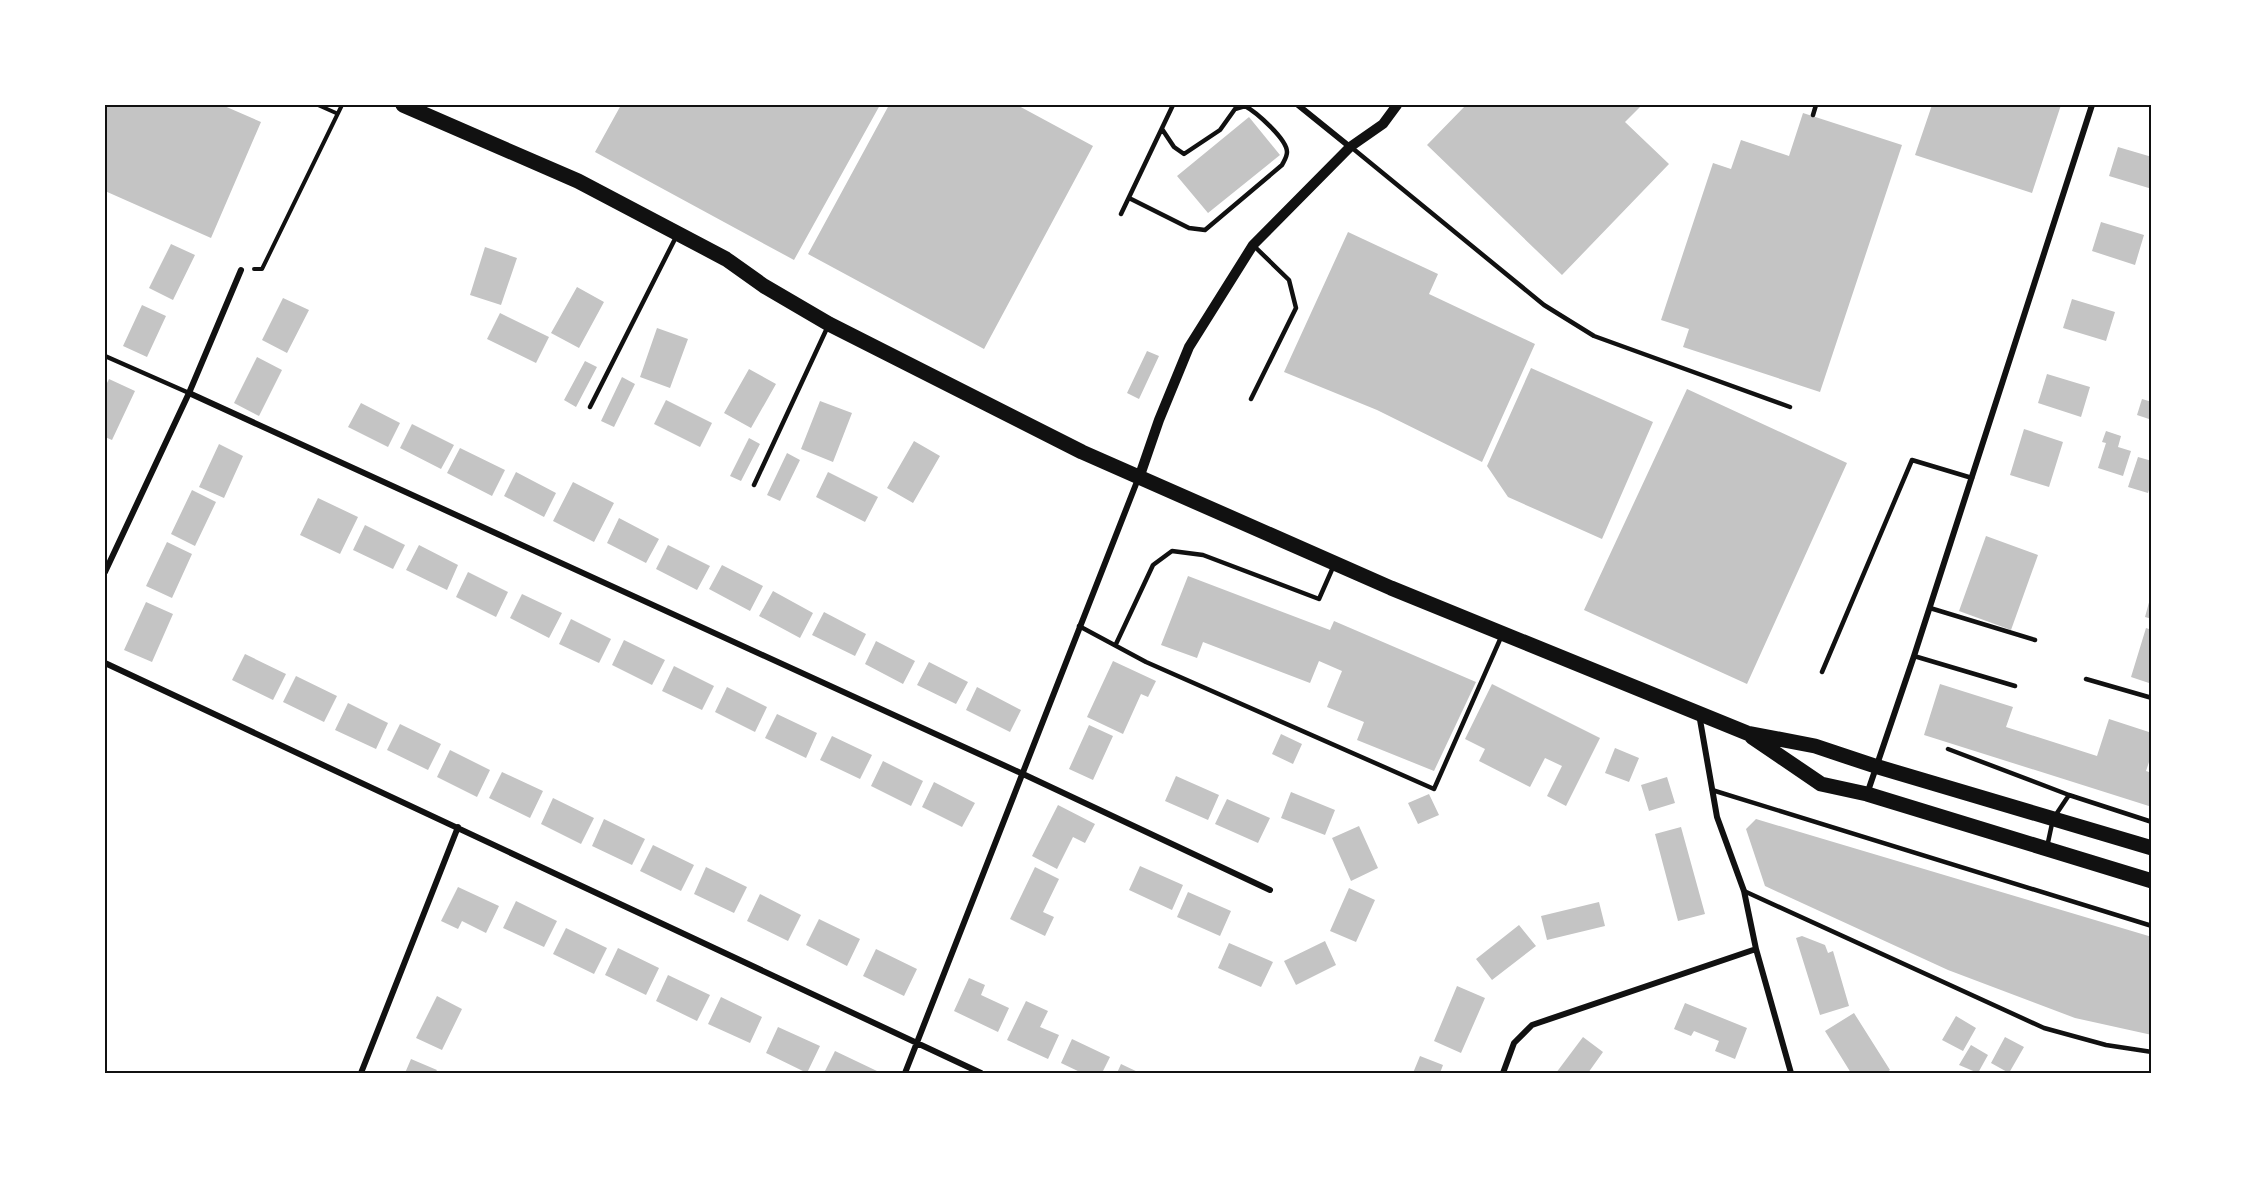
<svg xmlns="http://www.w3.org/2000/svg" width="2257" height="1178" viewBox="0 0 2257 1178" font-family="'Titillium Web',sans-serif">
  <rect width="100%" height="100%" fill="#fff"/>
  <!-- building -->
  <path fill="#c4c4c4" d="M 105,105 L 222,105 L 261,122 L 211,238 L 105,191 Z
    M 621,105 L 880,105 L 794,260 L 595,152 Z
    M 889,105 L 1017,105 L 1093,146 L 984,349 L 808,254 Z
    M 1466,105 L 1642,105 L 1625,122 L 1669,164 L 1562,275 L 1427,145 Z
    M 1932,105 L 2061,105 L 2032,193 L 1915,155 Z
    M 1803,113 L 1902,145 L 1820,392 L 1683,347 L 1689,329 L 1661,320 L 1713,163 L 1731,169 L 1741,140 L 1789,156 Z
    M 1249,117 L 1280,155 L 1208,213 L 1177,176 Z
    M 2118,147 L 2152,157 L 2152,189 L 2109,176 Z
    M 2101,222 L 2144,235 L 2135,265 L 2092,251 Z
    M 1348,232 L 1438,274 L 1429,294 L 1535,344 L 1482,462 L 1377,410 L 1284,372 Z
    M 171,244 L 195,255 L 173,300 L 149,288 Z
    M 485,247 L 517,258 L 501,305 L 470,295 Z
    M 577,287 L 604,302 L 579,348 L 551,333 Z
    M 283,298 L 309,310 L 287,353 L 262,340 Z
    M 2072,299 L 2115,312 L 2106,341 L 2063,328 Z
    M 142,305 L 166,316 L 147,357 L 123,346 Z
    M 500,313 L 549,337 L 536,363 L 487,339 Z
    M 657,328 L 688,339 L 670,388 L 640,377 Z
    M 1147,351 L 1159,356 L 1139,399 L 1127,393 Z
    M 257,357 L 282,370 L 259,416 L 234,403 Z
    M 585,361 L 597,367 L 576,407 L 564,400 Z
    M 1531,368 L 1653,422 L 1602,539 L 1508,497 L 1487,466 Z
    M 749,369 L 776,384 L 751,428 L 724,413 Z
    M 2047,374 L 2090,387 L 2081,417 L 2038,403 Z
    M 622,377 L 635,384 L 614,427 L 601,421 Z
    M 109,379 L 135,391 L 112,440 L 105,437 L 105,387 Z
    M 1687,389 L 1847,463 L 1747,684 L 1584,610 Z
    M 2142,399 L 2152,402 L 2152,420 L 2137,415 Z
    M 666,400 L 712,423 L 700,447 L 654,424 Z
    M 820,401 L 852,413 L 833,462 L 801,449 Z
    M 361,403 L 400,423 L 388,447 L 348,427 Z
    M 412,424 L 454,445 L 441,469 L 400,448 Z
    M 2024,429 L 2063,442 L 2049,487 L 2010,475 Z
    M 2106,431 L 2121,436 L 2118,447 L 2131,451 L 2123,476 L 2098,468 L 2106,443 L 2102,442 Z
    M 749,438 L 760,444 L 741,481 L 730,476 Z
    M 914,441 L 940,456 L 913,503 L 887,488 Z
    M 219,444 L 243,456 L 224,498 L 199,487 Z
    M 460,448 L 505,470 L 492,496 L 447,473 Z
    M 787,453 L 800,460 L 780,501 L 767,495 Z
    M 2138,457 L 2152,461 L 2152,480 L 2148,493 L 2128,487 Z
    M 516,472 L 556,493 L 544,517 L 504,496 Z
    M 828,472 L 878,497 L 865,522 L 816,497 Z
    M 573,482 L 614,503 L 594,542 L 553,521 Z
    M 192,490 L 216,502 L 195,546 L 171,534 Z
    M 318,498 L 358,517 L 340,554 L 300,535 Z
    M 619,518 L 659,539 L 646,563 L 607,543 Z
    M 365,525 L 405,545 L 393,569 L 353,550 Z
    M 1986,536 L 2038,555 L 2011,630 L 1959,611 Z
    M 167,542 L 192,554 L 172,598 L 146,586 Z
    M 419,545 L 458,565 L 447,590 L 406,570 Z
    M 668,545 L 710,566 L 697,590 L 656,569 Z
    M 722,565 L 763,586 L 750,611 L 709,589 Z
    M 468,572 L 508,592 L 496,617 L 456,597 Z
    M 1188,576 L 1330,630 L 1334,621 L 1476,682 L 1434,771 L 1357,740 L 1364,722 L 1327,707 L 1342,671 L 1319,661 L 1310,683 L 1203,642 L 1197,658 L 1161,645 Z
    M 773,591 L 813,613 L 800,638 L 759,616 Z
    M 522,594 L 562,613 L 549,638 L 510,618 Z
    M 2151,595 L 2152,595 L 2152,619 L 2145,617 Z
    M 146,602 L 173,614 L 152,662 L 124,650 Z
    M 824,612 L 866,634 L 855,656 L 812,635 Z
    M 571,619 L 611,639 L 599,663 L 559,644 Z
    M 2146,628 L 2152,630 L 2152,684 L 2131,677 Z
    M 624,640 L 665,660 L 652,685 L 612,665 Z
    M 876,641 L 915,661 L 903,684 L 865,664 Z
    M 245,654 L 286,674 L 273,700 L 232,680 Z
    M 1113,661 L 1156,681 L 1148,697 L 1141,694 L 1123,734 L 1087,717 Z
    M 929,662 L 968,682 L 956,704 L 917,685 Z
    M 674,666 L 714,686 L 702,710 L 662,691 Z
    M 296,676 L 337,696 L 324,722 L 283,702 Z
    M 1492,684 L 1600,738 L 1566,806 L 1547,796 L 1562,766 L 1545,758 L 1530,787 L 1479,761 L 1485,749 L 1465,739 Z
    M 1940,684 L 2013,707 L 2006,727 L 2097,756 L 2109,719 L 2152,733 L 2152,753 L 2146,771 L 2152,773 L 2152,807 L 1924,735 Z
    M 727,687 L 767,707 L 755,732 L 715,712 Z
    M 977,687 L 1021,710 L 1010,732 L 966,710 Z
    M 348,703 L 388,723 L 376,749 L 335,730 Z
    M 777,714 L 817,733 L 806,758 L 765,738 Z
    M 400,724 L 441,744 L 428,770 L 387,750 Z
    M 1089,725 L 1113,736 L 1093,780 L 1069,769 Z
    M 1281,734 L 1302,744 L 1293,764 L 1272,754 Z
    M 832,736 L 872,755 L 860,779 L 820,760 Z
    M 1615,748 L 1639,758 L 1629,782 L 1605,773 Z
    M 450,750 L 490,770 L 477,797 L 437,777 Z
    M 883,761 L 923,781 L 911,806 L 871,786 Z
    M 502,772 L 543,791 L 530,818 L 489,798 Z
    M 1176,776 L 1219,795 L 1208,820 L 1165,801 Z
    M 1667,777 L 1675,803 L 1649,811 L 1641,785 Z
    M 934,782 L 975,803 L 962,827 L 922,807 Z
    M 1291,792 L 1335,810 L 1325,835 L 1281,818 Z
    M 1429,794 L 1439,815 L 1418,824 L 1408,803 Z
    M 553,798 L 594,818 L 581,844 L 541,824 Z
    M 1227,799 L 1270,818 L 1258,843 L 1215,824 Z
    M 1058,805 L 1095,824 L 1085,843 L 1073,837 L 1057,869 L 1032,856 Z
    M 604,819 L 645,839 L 632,865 L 592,846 Z
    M 1756,819 L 2152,937 L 2152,1035 L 2075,1018 L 1948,970 L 1765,886 L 1746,829 Z
    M 1359,826 L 1378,868 L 1351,881 L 1332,838 Z
    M 1681,827 L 1705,914 L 1678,921 L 1655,834 Z
    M 653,845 L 694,865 L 681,891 L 640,871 Z
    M 1140,866 L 1183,885 L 1172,910 L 1129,890 Z
    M 706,867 L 747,887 L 734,913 L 694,894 Z
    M 1035,867 L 1059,879 L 1043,912 L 1054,917 L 1045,936 L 1010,919 Z
    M 458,887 L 499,906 L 486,933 L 462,921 L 458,929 L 441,921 Z
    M 1349,888 L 1375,900 L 1356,942 L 1330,931 Z
    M 1188,892 L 1231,911 L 1220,936 L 1177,917 Z
    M 760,894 L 801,915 L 788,941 L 747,921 Z
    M 516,901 L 557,921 L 544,947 L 503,928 Z
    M 1599,902 L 1605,926 L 1547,940 L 1541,916 Z
    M 819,919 L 860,939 L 847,966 L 806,945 Z
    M 1519,925 L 1536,946 L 1492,980 L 1476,959 Z
    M 566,928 L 607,948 L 594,974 L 553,954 Z
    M 1802,936 L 1825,945 L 1828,953 L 1833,951 L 1849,1006 L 1820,1015 L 1796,938 Z
    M 1325,941 L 1336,965 L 1296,985 L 1284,961 Z
    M 1229,943 L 1273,962 L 1261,987 L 1218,968 Z
    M 618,948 L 659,968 L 646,995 L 605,975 Z
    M 876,949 L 917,969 L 904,996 L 863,976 Z
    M 668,975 L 710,995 L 697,1021 L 656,1001 Z
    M 969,978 L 985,985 L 981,995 L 1009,1008 L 998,1032 L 954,1011 Z
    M 1457,986 L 1485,998 L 1461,1053 L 1434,1041 Z
    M 437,996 L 462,1009 L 442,1050 L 416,1038 Z
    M 721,997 L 762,1017 L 750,1043 L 708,1024 Z
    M 1026,1001 L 1048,1011 L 1040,1027 L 1059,1035 L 1048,1059 L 1007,1040 Z
    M 1685,1003 L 1747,1028 L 1735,1059 L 1715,1051 L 1719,1041 L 1694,1031 L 1691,1036 L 1674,1029 Z
    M 1854,1013 L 1890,1070 L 1886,1073 L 1851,1073 L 1825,1031 Z
    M 1956,1016 L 1976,1028 L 1963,1051 L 1942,1040 Z
    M 778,1027 L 820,1046 L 807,1073 L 766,1053 Z
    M 1583,1037 L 1603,1052 L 1588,1073 L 1556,1073 Z
    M 2005,1037 L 2024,1047 L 2009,1073 L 1991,1063 Z
    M 1072,1039 L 1110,1057 L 1102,1073 L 1082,1073 L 1061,1063 Z
    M 1971,1045 L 1988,1055 L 1978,1073 L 1959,1065 Z
    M 835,1051 L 877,1071 L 876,1073 L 824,1073 Z
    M 1420,1056 L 1443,1065 L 1440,1073 L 1413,1073 Z
    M 411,1059 L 437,1070 L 435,1073 L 405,1073 Z
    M 1121,1064 L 1140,1073 L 1117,1073 Z"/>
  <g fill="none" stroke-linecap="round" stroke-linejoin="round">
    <!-- path -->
    <path stroke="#111" stroke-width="4" d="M 318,105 L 336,113
      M 254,269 L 262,269 L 342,105"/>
    <!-- service -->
    <path stroke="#111" stroke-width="4.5" d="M 1813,115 L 1816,105
      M 1351,147 L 1544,305 L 1594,336 L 1790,407
      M 1129,198 L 1189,228 L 1205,230 L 1282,165 C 1284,161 1287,157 1287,152 C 1287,139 1256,112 1245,106 L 1235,109 L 1220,130 L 1184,154 L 1174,147 L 1162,129
      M 1121,214 L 1173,105
      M 105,356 L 189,393
      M 1251,399 L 1296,308 L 1289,280 L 1253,245
      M 590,407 L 676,237
      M 754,485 L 828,326
      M 1930,608 L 2035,640
      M 1079,626 L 1146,662 L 1434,789 L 1502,635
      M 1116,644 L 1153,565 L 1172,551 L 1203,555 L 1319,599 L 1334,565
      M 1914,656 L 2015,686
      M 1822,672 L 1912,460 L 1972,478
      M 2086,679 L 2152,698
      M 1948,749 L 2069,795
      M 1712,790 L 2152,926
      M 2047,847 L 2053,819 L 2069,795 L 2152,822
      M 1744,891 L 2044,1028 L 2106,1045 L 2152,1052"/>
    <!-- minor -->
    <path stroke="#111" stroke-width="6" d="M 1298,105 L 1350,147
      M 189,393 L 1023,774 L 1270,890
      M 105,572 L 189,393 L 241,270
      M 105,663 L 981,1073
      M 1699,714 L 1717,817 L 1744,891 L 1756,949 L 1791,1073
      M 1867,794 L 1914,656 L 2092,105
      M 361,1073 L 458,827
      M 905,1073 L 1138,479
      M 1503,1073 L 1514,1043 L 1532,1025 L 1756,949"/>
    <!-- tertiary -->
    <path stroke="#111" stroke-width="10" d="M 1139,478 L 1159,420 L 1189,347 L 1253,245 L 1350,147 L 1383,124 L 1397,105"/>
    <!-- primary -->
    <path stroke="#111" stroke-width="15" d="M 403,105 L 578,181 L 726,259 L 764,286 L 829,324 L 1082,452 L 1391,588 L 1747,733 L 1815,746 L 1875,766 L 2152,848
      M 1752,737 L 1821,784 L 1867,794 L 2152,881"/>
  </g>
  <!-- border -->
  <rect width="2257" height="1178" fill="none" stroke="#ffffff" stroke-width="213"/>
  <rect x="106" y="106" width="2044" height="966" fill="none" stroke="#111" stroke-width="2"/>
</svg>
